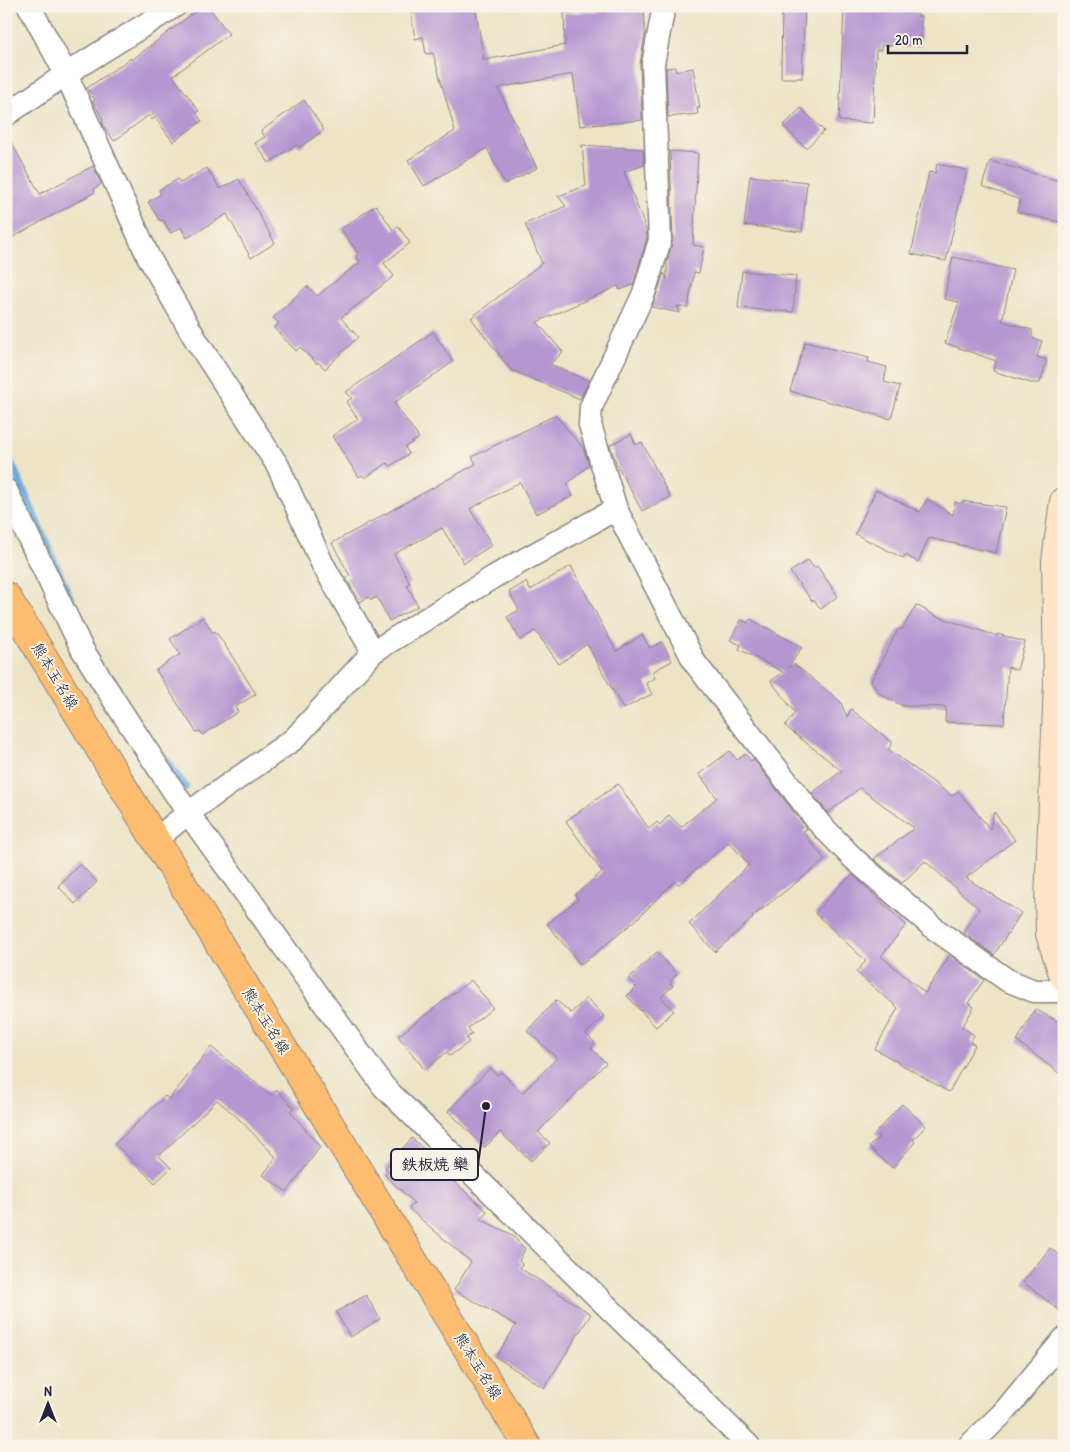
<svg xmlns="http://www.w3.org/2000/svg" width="1070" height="1452" viewBox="0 0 1070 1452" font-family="'Patrick Hand','Klee One',sans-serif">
  <rect width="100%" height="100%" fill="#f7f3e8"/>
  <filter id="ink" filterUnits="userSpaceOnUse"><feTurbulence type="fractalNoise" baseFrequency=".02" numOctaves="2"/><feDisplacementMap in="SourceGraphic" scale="10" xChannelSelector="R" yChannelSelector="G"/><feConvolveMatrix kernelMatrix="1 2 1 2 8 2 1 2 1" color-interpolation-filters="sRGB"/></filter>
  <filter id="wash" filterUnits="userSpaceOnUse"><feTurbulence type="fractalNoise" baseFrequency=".0096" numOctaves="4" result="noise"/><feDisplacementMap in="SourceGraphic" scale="20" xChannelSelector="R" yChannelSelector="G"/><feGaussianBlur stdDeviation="1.12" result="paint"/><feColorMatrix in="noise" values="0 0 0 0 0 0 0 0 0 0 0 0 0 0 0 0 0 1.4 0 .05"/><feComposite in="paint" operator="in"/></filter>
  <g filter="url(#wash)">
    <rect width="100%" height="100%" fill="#ede4c6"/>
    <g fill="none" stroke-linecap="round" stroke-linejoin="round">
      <!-- stream -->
      <path stroke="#6bacdf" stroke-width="8" d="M 6,451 L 76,612
        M 166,760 L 185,787"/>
    </g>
    <g id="blocks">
      <!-- building -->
      <path fill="#b696d1" d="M 202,6 L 208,6 L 229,34 L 173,76 L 199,111 L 196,113 L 202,121 L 173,142 L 155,117 L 152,120 L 149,115 L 114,141 L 104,127 L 102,121 L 103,120 L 93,101 L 95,100 L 87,88 L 131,58 L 132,60 Z
        M 441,6 L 475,6 L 484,60 L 565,45 L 564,13 L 605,12 L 598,6 L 644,6 L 645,34 L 640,64 L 642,120 L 580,126 L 573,74 L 498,88 L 537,168 L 505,184 L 487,148 L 424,186 L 408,160 L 455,131 L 433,53 L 426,54 L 423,37 L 415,39 L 411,12 Z
        M 782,6 L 805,6 L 802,78 L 781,78 Z
        M 844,6 L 917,6 L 917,16 L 921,16 L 921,46 L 881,45 L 881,50 L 876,50 L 873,123 L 839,121 Z
        M 675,67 L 675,71 L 693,68 L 700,108 L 697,108 L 698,114 L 668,117 L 666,68 Z
        M 304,100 L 324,130 L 300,147 L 297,144 L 269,163 L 255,143 L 265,137 L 261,131 Z
        M 801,108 L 824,131 L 806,148 L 783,126 Z
        M 6,133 L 40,194 L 93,166 L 101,184 L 94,189 L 95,192 L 6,241 Z
        M 582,145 L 643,149 L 644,165 L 624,172 L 646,229 L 647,238 L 633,285 L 620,290 L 618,286 L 537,322 L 563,352 L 550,364 L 589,381 L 580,399 L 511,370 L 471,318 L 542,263 L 525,224 L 566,206 L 558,196 L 586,186 Z
        M 670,151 L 698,153 L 693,245 L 704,247 L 699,273 L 694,272 L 688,308 L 677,306 L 680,313 L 652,307 L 664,273 L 667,279 L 667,262 L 673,240 Z
        M 990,161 L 1064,182 L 1064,223 L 1017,212 L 1020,200 L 982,186 Z
        M 937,164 L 967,170 L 946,261 L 911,254 L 929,172 L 935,173 Z
        M 207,168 L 220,189 L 239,179 L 275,243 L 251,258 L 227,214 L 187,238 L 181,227 L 171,233 L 163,220 L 160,221 L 148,202 L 161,194 L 159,190 L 178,179 L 180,183 Z
        M 750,176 L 807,182 L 802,232 L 744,225 Z
        M 376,205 L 393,230 L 398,226 L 410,243 L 384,263 L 394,276 L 341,318 L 358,337 L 325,369 L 318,362 L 317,364 L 300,347 L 296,351 L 274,328 L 279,323 L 273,318 L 307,286 L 317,296 L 360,262 L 356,256 L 359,254 L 341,229 Z
        M 953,257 L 1013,270 L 1002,321 L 1032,330 L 1032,338 L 1042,341 L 1037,357 L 1047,360 L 1040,383 L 1031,383 L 993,371 L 996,361 L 945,343 L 959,302 L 944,299 Z
        M 742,271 L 796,276 L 793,312 L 738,308 Z
        M 433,332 L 453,362 L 394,403 L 419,438 L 405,447 L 409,454 L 390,466 L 387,463 L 365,478 L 362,475 L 359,477 L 332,436 L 358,419 L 346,402 L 352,398 L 346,392 Z
        M 805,342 L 869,358 L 868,362 L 887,367 L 884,382 L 900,386 L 891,419 L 790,391 Z
        M 555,415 L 583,448 L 589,465 L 567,484 L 573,496 L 536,514 L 520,482 L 470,509 L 492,545 L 464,563 L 442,528 L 394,554 L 410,583 L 407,585 L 418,606 L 389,621 L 377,597 L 371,600 L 369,597 L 360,602 L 346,578 L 350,576 L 332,543 L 476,464 L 472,457 Z
        M 631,434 L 636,445 L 642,442 L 670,497 L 642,511 L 616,463 L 610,445 Z
        M 876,490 L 920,512 L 927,499 L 953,515 L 955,502 L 961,504 L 962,501 L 1006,507 L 996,553 L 929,538 L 918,562 L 905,555 L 903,558 L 855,534 Z
        M 808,560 L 814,568 L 817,566 L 838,596 L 821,609 L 814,600 L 812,601 L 790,572 Z
        M 571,566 L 616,651 L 642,635 L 650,648 L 662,642 L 672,661 L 652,672 L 655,678 L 646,683 L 652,694 L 623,709 L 587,644 L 559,664 L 537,633 L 535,631 L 520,640 L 507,617 L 519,610 L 509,592 L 526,582 L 530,590 Z
        M 916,605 L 936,616 L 997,636 L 997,634 L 1025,642 L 1017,670 L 1008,667 L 1004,724 L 945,722 L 946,707 L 903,706 L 880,694 L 871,681 L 899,628 L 902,630 Z
        M 203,617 L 213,633 L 215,631 L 223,642 L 256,694 L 235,707 L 238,712 L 202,735 L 200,731 L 196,732 L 156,670 L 180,654 L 170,639 Z
        M 750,619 L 802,647 L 788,668 L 794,664 L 840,701 L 847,717 L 851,709 L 893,743 L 888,749 L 952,796 L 958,791 L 990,829 L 994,812 L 1015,840 L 966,878 L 1021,913 L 994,955 L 964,933 L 979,909 L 925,861 L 902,883 L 874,859 L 914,828 L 860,788 L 828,813 L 812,793 L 842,771 L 785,726 L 795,713 L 771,681 L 783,672 L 739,649 L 741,645 L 730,640 L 741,620 L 748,623 Z
        M 730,751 L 737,760 L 745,754 L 751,761 L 753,759 L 807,829 L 803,831 L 825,860 L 752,917 L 753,918 L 715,952 L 689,924 L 749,865 L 729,842 L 679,884 L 674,882 L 636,920 L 581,965 L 547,924 L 578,899 L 575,895 L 602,872 L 566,821 L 618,784 L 649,829 L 657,822 L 660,825 L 669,815 L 681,827 L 717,798 L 699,774 Z
        M 80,864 L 97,882 L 75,904 L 58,886 Z
        M 853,875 L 906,925 L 881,956 L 925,993 L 950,955 L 984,980 L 968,1003 L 974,1007 L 962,1027 L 974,1035 L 970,1042 L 975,1045 L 949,1092 L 875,1049 L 898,1008 L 856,972 L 866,961 L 815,913 L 841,884 Z
        M 657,952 L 677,974 L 670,982 L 673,986 L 661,997 L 674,1011 L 656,1027 L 627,996 L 636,987 L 628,979 Z
        M 471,980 L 493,1008 L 468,1028 L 472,1034 L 466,1038 L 469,1042 L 450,1056 L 447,1052 L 425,1070 L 398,1036 Z
        M 587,998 L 604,1016 L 586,1034 L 595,1043 L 591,1048 L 606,1063 L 538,1132 L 550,1143 L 531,1161 L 500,1132 L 485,1147 L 448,1111 L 490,1068 L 497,1075 L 501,1072 L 522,1093 L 557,1058 L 527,1031 L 556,1000 L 571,1013 Z
        M 1035,1009 L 1064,1025 L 1064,1077 L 1017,1041 Z
        M 211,1047 L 271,1095 L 277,1090 L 294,1108 L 290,1111 L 320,1147 L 287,1192 L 263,1175 L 276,1157 L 236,1116 L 217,1100 L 159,1156 L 171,1168 L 155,1183 L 115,1144 L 165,1096 L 169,1099 Z
        M 902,1104 L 926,1126 L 913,1140 L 915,1142 L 892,1168 L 869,1147 L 879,1137 L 875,1133 Z
        M 412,1138 L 451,1175 L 449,1177 L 487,1211 L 480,1219 L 511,1234 L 525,1249 L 519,1261 L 522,1264 L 520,1268 L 591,1314 L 544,1388 L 496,1357 L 516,1325 L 454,1290 L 471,1262 L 409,1209 L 414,1203 L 385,1175 L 388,1171 L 385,1168 Z
        M 1050,1248 L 1064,1259 L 1064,1314 L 1023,1282 Z
        M 366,1295 L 380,1319 L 350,1337 L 336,1312 Z"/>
    </g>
  </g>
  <g filter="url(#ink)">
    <use href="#blocks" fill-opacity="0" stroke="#888380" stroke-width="1"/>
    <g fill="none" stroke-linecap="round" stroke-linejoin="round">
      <defs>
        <path id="minor" d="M 29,6 L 66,74 L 148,256 L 196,340 L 278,466 L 322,563 L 373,652
          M 664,6 L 653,64 L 660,240 L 644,293 L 591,407 L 590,425 L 616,509 L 695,663 L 819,823 L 854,859 L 935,929 L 1007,980 L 1034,991 L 1064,991
          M 6,115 L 66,74 L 175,6
          M 6,490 L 82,649 L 119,708 L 188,813 L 384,1087 L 749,1446
          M 155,840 L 188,813 L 294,739 L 373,652 L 495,576 L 616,509
          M 969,1446 L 1003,1413 L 1064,1339"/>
        <path id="secondary" d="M 1064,501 L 1056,561 L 1058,683 L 1049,898 L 1050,934 L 1064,977"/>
        <path id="primary" d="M 6,596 L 527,1446"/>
      </defs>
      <!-- minor casing -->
      <use href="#minor" stroke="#888380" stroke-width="25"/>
      <!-- secondary casing -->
      <use href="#secondary" stroke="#888380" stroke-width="30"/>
      <!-- primary casing -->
      <use href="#primary" stroke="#888380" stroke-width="30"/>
      <!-- minor -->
      <use href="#minor" stroke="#fff" stroke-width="22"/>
      <!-- secondary -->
      <use href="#secondary" stroke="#fee4c6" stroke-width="28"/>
      <!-- primary -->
      <use href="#primary" stroke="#fdbc70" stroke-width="28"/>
    </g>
  </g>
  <g text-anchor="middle" stroke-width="4" stroke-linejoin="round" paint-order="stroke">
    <!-- street labels -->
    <g font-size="15" fill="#22223b" stroke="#f7f3e8">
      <text transform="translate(55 676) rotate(59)" y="5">熊本玉名線</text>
      <text transform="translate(266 1021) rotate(58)" y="5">熊本玉名線</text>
      <text transform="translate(478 1366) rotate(58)" y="5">熊本玉名線</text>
    </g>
  </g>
  <!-- callouts -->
  <path fill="none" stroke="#22223b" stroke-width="2" d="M486 1106L478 1165"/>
  <circle fill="#22223b" stroke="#f7f3e8" stroke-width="2" cx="486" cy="1106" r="5"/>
  <rect fill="#f7f3e8" stroke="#22223b" stroke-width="2" x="391" y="1149" width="87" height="31" rx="5"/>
  <g font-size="16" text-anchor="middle" font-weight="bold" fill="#22223b">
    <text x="435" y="1170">鉄板焼 欒</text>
  </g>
  <!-- margin -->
  <rect width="1070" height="1452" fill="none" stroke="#f7f3e8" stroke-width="25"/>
  <!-- north arrow -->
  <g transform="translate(48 1404)" stroke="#f7f3e8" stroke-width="4" paint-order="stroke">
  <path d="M0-4L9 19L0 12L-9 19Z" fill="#22223b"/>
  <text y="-8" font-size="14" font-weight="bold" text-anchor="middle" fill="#22223b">N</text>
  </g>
  <!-- scale -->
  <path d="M888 45v8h79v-8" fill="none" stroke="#22223b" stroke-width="2.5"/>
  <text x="895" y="45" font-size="15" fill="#22223b" stroke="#f7f3e8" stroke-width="4" paint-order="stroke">20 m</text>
</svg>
